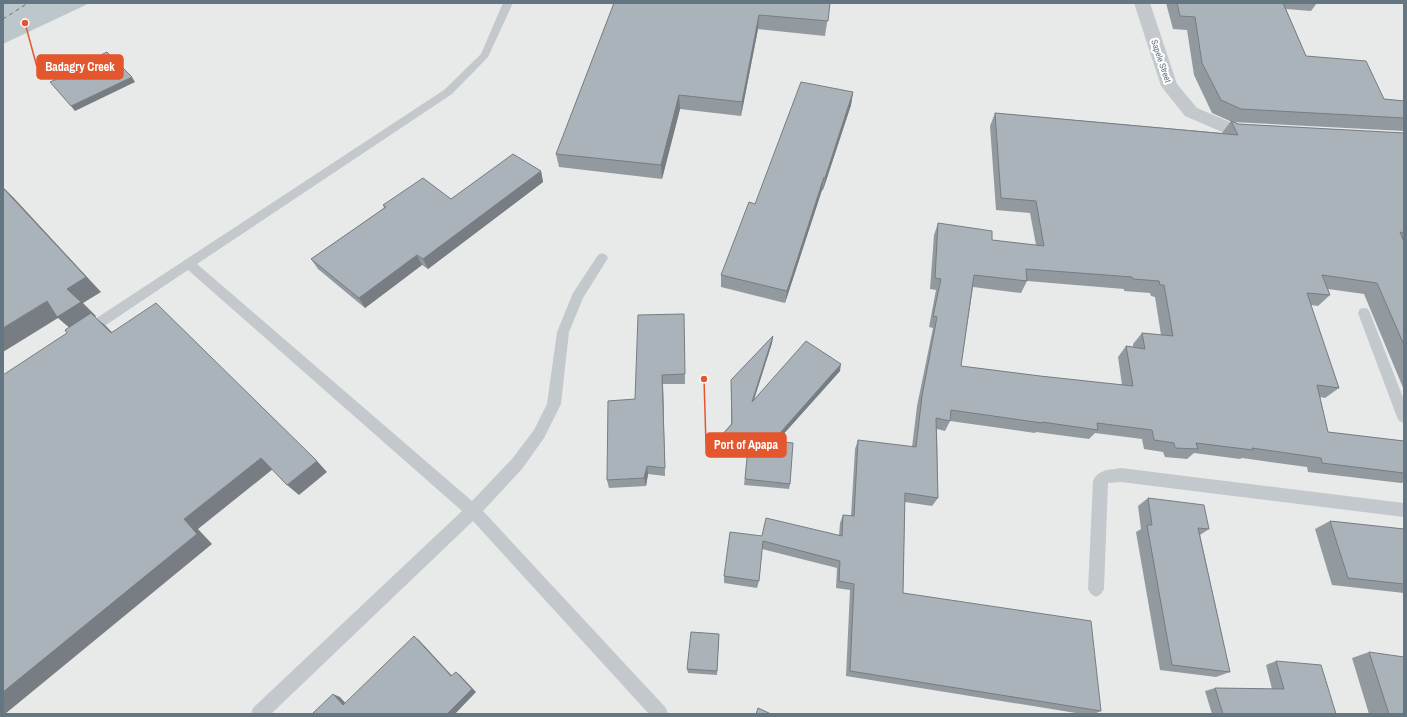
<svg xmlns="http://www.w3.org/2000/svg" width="1407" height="717" viewBox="0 0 1407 717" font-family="'Archivo Narrow',sans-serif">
  <rect width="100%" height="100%" fill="#fafaf8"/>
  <!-- built -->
  <path fill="#e8e9e9" d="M 90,3 L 1404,3 L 1404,714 L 3,714 L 3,44 Z"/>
  <!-- water -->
  <path fill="#bbc7cb" d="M 3,3 L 90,3 L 3,44 Z"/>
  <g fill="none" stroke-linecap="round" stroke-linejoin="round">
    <!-- ferry -->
    <path stroke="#60757c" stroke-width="1" stroke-dasharray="4 3.5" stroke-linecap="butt" d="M 3,19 L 28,3"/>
    <!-- lane -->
    <path fill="#c3c8cc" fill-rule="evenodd" d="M 503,3 L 513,3 L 488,57 L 452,94 L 197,264 L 472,501 L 512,459 L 534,430 L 547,404 L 557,332 L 573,293 L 598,255 L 602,253 L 606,255 L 608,258 L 583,298 L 569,332 L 561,404 L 544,438 L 522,469 L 483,511 L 666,708 L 668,714 L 649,714 L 473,521 L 271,714 L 251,714 L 253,708 L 462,511 L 188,270 L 91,335 L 87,336 L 83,335 L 81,331 L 83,327 L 444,90 L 481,54 Z
      M 1364,308 L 1368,309 L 1370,313 L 1404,400 L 1404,423 L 1399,421 L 1397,417 L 1358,313 L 1360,309 Z
      M 1121,468 L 1404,503 L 1404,517 L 1121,482 L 1108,483 L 1104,589 L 1101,594 L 1096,597 L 1091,594 L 1088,589 L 1093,481 C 1098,469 1110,470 1121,468 Z"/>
    <!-- street -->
    <path fill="#c3c8cc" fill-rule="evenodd" d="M 1134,3 L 1150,3 L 1177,84 L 1197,108 L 1232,123 L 1263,127 L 1266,131 L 1263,135 L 1257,137 L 1229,135 L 1185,116 L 1161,86 Z"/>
  </g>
  <!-- wall -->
  <path fill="#929a9f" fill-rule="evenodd" d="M 614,3 L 830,3 L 825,36 L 758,29 L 741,116 L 680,109 L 662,179 L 559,167 L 556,154 Z
    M 1166,3 L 1317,3 L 1311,11 L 1286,9 L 1306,56 L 1384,99 L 1404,101 L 1404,131 L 1232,122 L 1212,113 L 1194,75 L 1187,30 L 1173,29 Z
    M 853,92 L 851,105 L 823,190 L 822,190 L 785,303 L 721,287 L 721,275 L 755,204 Z
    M 995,113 L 1222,133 L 1231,121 L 1238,124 L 1404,133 L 1404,390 L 1364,294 L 1328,289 L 1330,295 L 1318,306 L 1311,305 L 1339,388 L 1325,398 L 1320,397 L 1328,432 L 1404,441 L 1404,482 L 1401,483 L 1308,472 L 1307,467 L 1242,458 L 1240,459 L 1194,453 L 1187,459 L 1165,457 L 1163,452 L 1144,449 L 1142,439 L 1095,433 L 1089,439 L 1036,432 L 1035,433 L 950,421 L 945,431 L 937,429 L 938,498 L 932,506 L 905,502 L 903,593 L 1101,711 L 1094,714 L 1082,714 L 846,676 L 850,590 L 836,588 L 837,568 L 762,549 L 759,581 L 757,588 L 724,583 L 724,576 L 762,536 L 839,535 L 840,523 L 843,515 L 851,516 L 855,449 L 858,440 L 912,447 L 917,406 L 933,328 L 929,327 L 936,290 L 930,289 L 934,235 L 938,223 L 992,240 L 1036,245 L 1030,213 L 996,210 L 990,126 ZM 1027,281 L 1124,289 L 1124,291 L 1150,293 L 1151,296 L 1155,297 L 1161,335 L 1142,333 L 1133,344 L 1133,347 L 1126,346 L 1118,357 L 1122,385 L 1040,376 L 961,366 L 973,287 L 1021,293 Z
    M 541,171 L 543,182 L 428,269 L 422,265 L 365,308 L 318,269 L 311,259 L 384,208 L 383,205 L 451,199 Z
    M 684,324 L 685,384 L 663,384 L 665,476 L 648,474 L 646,486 L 609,488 L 607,480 L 635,399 Z
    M 773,336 L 772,343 L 754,399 L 840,371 L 777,441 L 790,484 L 789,489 L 744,485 L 749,443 L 740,443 L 736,456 L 732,456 L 732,443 L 720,443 L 720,437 L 731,424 L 731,380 Z
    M 1148,498 L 1209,529 L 1200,535 L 1230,672 L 1216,677 L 1160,670 L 1136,532 L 1141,529 L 1138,506 Z
    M 1330,521 L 1404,529 L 1404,593 L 1332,585 L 1315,529 Z
    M 719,634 L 717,675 L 688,673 L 687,669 Z
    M 1369,652 L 1404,714 L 1369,714 L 1352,658 Z
    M 1276,661 L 1336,714 L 1212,714 L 1205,691 L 1215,688 L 1272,689 L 1266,665 Z"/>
  <!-- shaded-wall -->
  <path fill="#777d82" d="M 759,15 L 758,29 L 741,116 L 742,102 Z
    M 132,77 L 135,82 L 75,111 L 71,106 Z
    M 853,92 L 851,105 L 823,190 L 825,178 Z
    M 679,95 L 680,109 L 662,179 L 661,165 Z
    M 541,171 L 543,182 L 428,269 L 423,259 Z
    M 824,177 L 822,190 L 785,303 L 787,291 Z
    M 3,187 L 13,197 L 101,292 L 83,303 L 96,316 L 95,317 L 106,326 L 125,346 L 73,331 L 58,318 L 3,352 L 3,328 L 67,289 Z
    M 417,255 L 422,265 L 365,308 L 359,298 Z
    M 773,336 L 772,343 L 751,409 L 752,402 Z
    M 841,364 L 840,371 L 772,447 L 773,441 Z
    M 662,375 L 663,384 L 665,476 L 665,468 Z
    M 741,436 L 740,443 L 736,456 L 736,450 Z
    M 261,458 L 273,469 L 198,529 L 212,544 L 5,714 L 3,714 L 3,692 L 184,519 Z
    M 317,461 L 327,472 L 299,495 L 287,485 Z
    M 647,466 L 648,474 L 646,486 L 644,478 Z
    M 414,636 L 419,640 L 456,680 L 451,676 Z
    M 456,672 L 460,675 L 476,692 L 455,714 L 447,714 Z
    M 333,694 L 340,697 L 350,708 L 343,705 Z"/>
  <!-- building -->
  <path fill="#aab3b9" stroke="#777d82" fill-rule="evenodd" d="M 614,3 L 830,3 L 828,21 L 759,15 L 742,102 L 679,95 L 661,165 L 556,154 Z
    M 1177,3 L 1283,3 L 1306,56 L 1366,61 L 1384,99 L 1404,101 L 1404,118 L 1241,109 L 1221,100 L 1202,63 L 1195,17 L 1180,16 Z
    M 107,52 L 132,77 L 71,106 L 50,82 L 71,73 L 69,71 Z
    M 801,82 L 853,92 L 825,178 L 824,177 L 787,291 L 721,275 L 749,202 L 755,204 Z
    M 995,113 L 1238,135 L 1231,121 L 1238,124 L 1404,133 L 1404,233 L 1400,232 L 1404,242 L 1404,345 L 1377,283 L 1322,275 L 1330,295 L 1307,293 L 1339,388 L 1317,385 L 1328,432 L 1404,441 L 1404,473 L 1322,463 L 1321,458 L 1252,448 L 1253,450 L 1196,443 L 1198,449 L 1175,448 L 1174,443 L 1154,440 L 1152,430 L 1097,423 L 1098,430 L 1042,422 L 1042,423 L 951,410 L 950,421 L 936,418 L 938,498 L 905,493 L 903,593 L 1091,621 L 1101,711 L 850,671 L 854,584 L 839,581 L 840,561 L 763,541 L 759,581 L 724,576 L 730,532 L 762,536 L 766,518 L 842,536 L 843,515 L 854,516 L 858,440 L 916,447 L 922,396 L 937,317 L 933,316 L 941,279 L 935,278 L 938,223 L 992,231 L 992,240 L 1044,246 L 1036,201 L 1001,198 ZM 1026,269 L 1132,277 L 1133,279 L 1159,281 L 1160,285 L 1164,285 L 1173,336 L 1142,333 L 1145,349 L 1126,346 L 1133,386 L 1040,376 L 961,366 L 974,275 L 1027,281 Z
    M 513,154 L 541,171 L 423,259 L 417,255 L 359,298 L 311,259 L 386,207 L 383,205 L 423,178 L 451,199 Z
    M 3,188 L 86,277 L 67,289 L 81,302 L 57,317 L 47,301 L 3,328 Z
    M 156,303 L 317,461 L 287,485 L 261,458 L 184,519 L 197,534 L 3,692 L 3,375 L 67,333 L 65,330 L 91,313 L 111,333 Z
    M 684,314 L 685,374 L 662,375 L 665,468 L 647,466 L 644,478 L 607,480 L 608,401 L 635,399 L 638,315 Z
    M 773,336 L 752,402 L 806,341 L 841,364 L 773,441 L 793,443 L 790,484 L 745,479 L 749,436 L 741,436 L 736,450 L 733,450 L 732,437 L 720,437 L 732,424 L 731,380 Z
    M 1148,498 L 1204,505 L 1209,529 L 1198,528 L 1230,672 L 1172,665 L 1147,525 L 1152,525 Z
    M 1330,521 L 1404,529 L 1404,584 L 1348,578 Z
    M 691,632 L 719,634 L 717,671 L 687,669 Z
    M 414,636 L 451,676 L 456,672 L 472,689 L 447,714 L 312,714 L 333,694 L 343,705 Z
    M 1369,652 L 1404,657 L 1404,714 L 1389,714 Z
    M 1276,661 L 1321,665 L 1336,714 L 1223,714 L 1215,688 L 1284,689 Z
    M 758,708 L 771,714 L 756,714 Z"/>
  <g text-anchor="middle" stroke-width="4" stroke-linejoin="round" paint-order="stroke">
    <!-- far-street labels -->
    <g font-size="9" fill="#657683" stroke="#fff">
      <text transform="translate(1161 61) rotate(71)" y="3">Sapele Street</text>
    </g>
  </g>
  <!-- callouts -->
  <path fill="none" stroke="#e4572e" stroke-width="1.5" d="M25 23L37 67M704 379L706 445"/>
  <g fill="#e4572e" stroke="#fff" stroke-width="1.5">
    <circle cx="25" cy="23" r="4"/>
    <circle cx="704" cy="379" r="4"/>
  </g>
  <g fill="#e4572e" stroke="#e4572e" stroke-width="1.5">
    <rect x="37" y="55" width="86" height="24" rx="4"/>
    <rect x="706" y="433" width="80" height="24" rx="4"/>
  </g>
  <g font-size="12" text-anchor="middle" font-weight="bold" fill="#fff">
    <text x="80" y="71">Badagry Creek</text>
    <text x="746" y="449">Port of Apapa</text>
  </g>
  <!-- border -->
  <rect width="1407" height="717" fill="none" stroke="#657683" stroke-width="8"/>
</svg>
